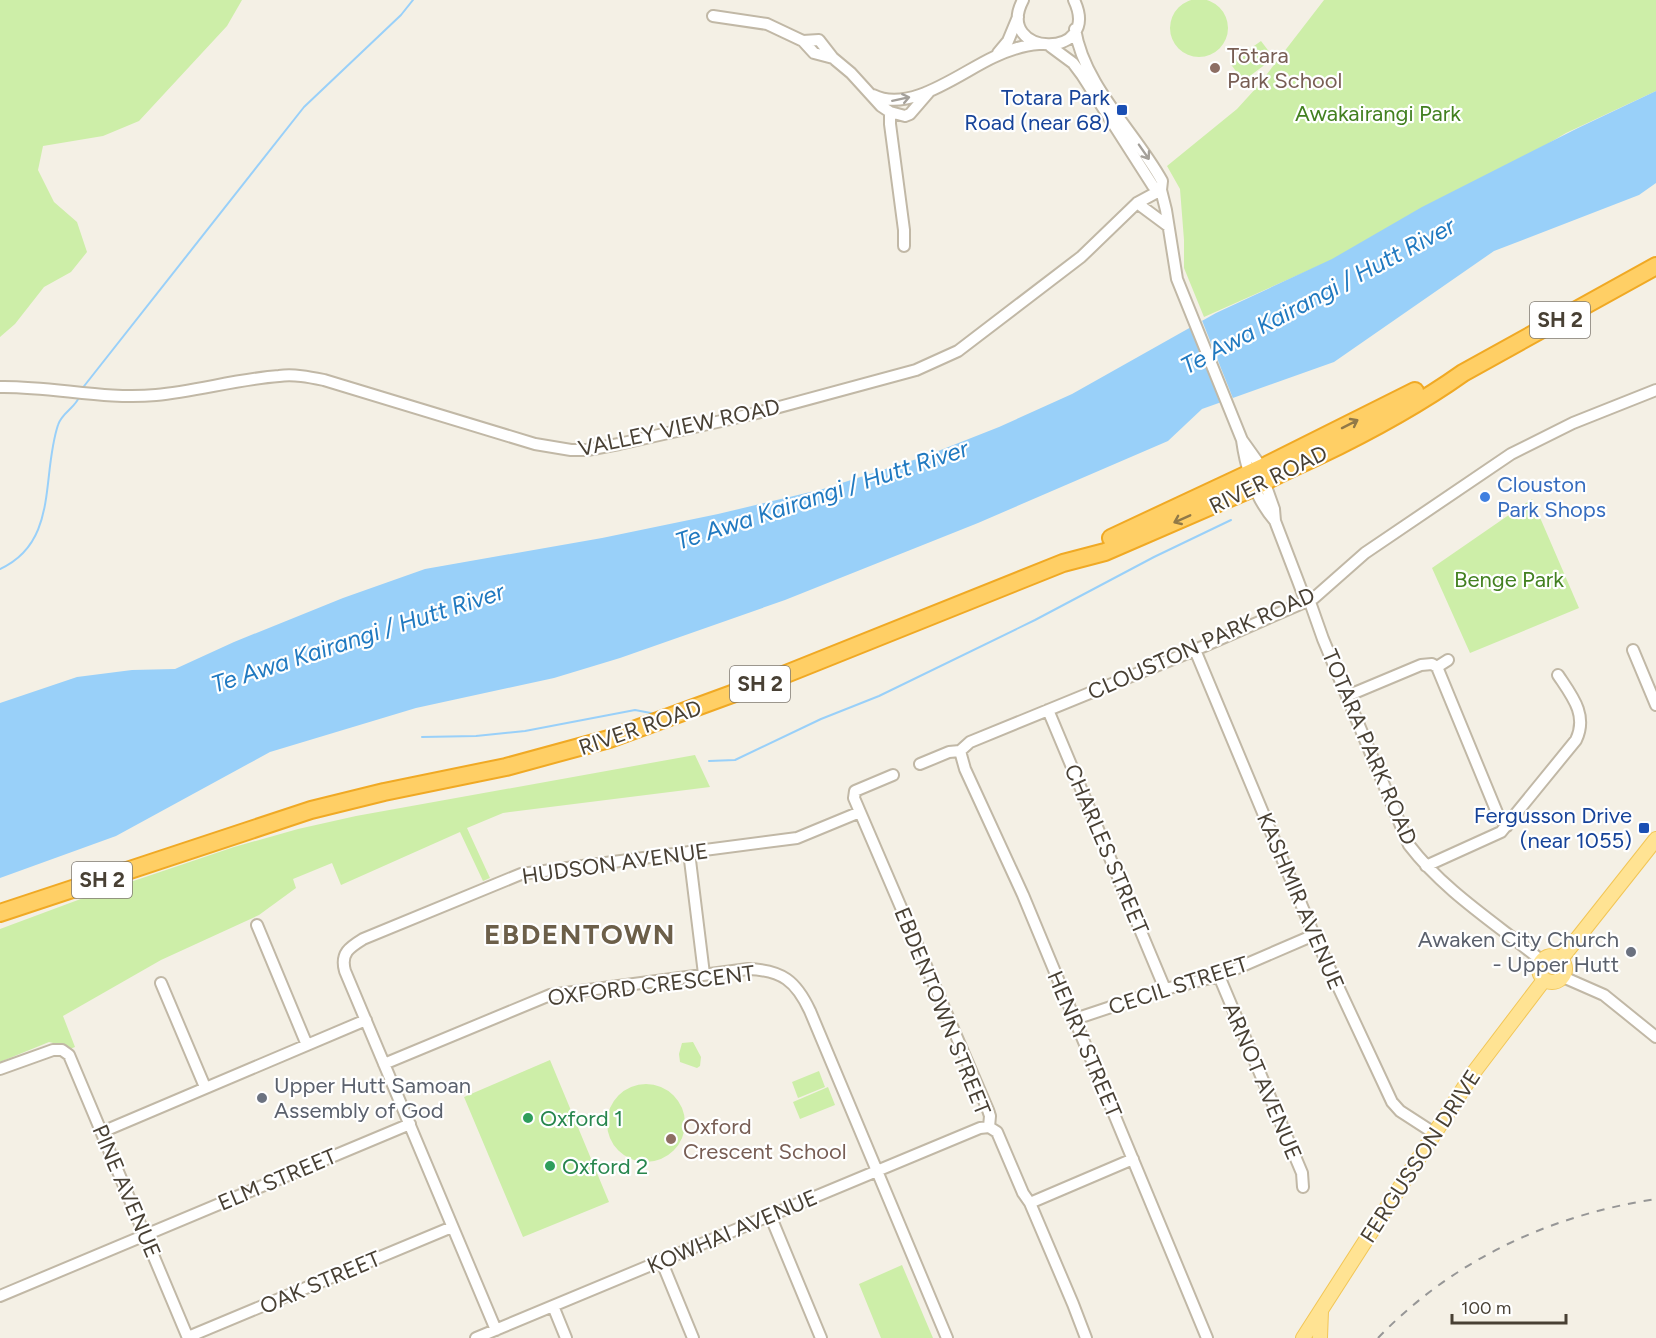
<svg xmlns="http://www.w3.org/2000/svg" width="1656" height="1338" viewBox="0 0 1656 1338" font-family="Figtree,sans-serif">
  <rect width="100%" height="100%" fill="#f4f0e5"/>
  <!-- green -->
  <path fill="#cdeea8" d="M1170 28a29 29 0 1 1 58 0a29 29 0 1 1-58 0Z
    M 0,0 L 242,0 L 227,26 L 139,121 L 103,136 L 43,146 L 38,170 L 54,202 L 77,222 L 87,252 L 71,272 L 44,287 L 15,324 L 0,337 Z
    M 1324,0 L 1656,0 L 1656,91 L 1566,133 L 1464,194 L 1350,252 L 1204,317 L 1184,268 L 1184,240 L 1180,189 L 1167,166 L 1237,109 L 1257,87 Z
    M 1261,41 L 1274,58 L 1243,81 L 1230,63 Z
    M 1532,499 L 1579,608 L 1470,653 L 1432,568 Z
    M 695,755 L 710,787 L 503,813 L 467,828 L 490,878 L 483,881 L 460,832 L 341,885 L 332,863 L 293,879 L 296,888 L 259,915 L 161,960 L 63,1016 L 75,1047 L 70,1049 L 62,1045 L 49,1042 L 0,1062 L 0,929 L 86,897 L 234,847 L 298,829 L 356,816 Z
    M 693,1042 L 701,1057 L 700,1066 L 697,1068 L 680,1062 L 679,1054 L 682,1043 Z
    M 550,1060 L 609,1202 L 523,1237 L 464,1097 Z
    M 819,1071 L 825,1087 L 798,1098 L 792,1082 Z
    M607 1123a39 39 0 1 1 78 0a39 39 0 1 1-78 0Z
    M 828,1087 L 835,1105 L 800,1119 L 793,1102 Z
    M 902,1265 L 933,1338 L 881,1338 L 859,1284 Z"/>
  <!-- water -->
  <path fill="#99d0f9" d="M 1656,91 L 1656,183 L 1639,195 L 1494,251 L 1334,362 L 1202,409 L 1168,441 L 978,523 L 785,600 L 620,658 L 554,678 L 416,708 L 270,752 L 116,836 L 0,878 L 0,703 L 77,677 L 132,670 L 175,669 L 234,642 L 343,598 L 425,569 L 602,538 L 718,514 L 823,489 L 923,457 L 999,427 L 1072,394 L 1216,313 L 1332,259 L 1422,207 L 1578,128 Z"/>
  <!-- pier -->
  <path fill="#f4f0e5" d="M 1201,318 L 1234,401 L 1222,406 L 1189,325 Z"/>
  <g fill="none" stroke-linecap="round" stroke-linejoin="round">
    <!-- stream -->
    <path stroke="#99d0f9" stroke-width="2" d="M 81,390 L 304,107 L 401,15 L 413,0
      M 0,569 C 59,542 41,476 58,425 C 62,412 76,408 80,395
      M 422,737 L 476,736 L 525,731 L 635,710 L 656,714
      M 709,761 L 735,760 L 821,719 L 879,696 L 1035,620 L 1154,557 L 1231,520"/>
    <defs>
      <path id="minor" d="M 1023,0 C 993,57 1103,61 1074,0
        M 713,16 L 767,24 L 803,41 L 814,53 L 833,58
        M 1075,29 C 1084,86 1135,132 1162,181 L 1161,190 L 1166,210 L 1177,279 L 1242,440 C 1246,469 1256,499 1275,521
        M 803,41 L 819,40 L 833,58 L 851,73 L 881,106 L 890,112 L 905,116 L 910,114 L 929,92
        M 1050,46 L 1073,63 L 1082,75 L 1153,186 L 1161,190
        M 998,53 L 1008,41 L 1018,17
        M 873,95 C 910,114 961,72 994,57 C 1009,50 1022,45 1039,44
        M 890,112 L 890,124 L 904,230 L 904,246
        M 1137,203 L 1168,226
        M 0,387 C 52,386 104,400 156,395 C 197,391 238,379 279,376 C 294,374 309,377 324,380 L 535,444 L 571,450 L 587,450 L 619,444 L 757,413 L 916,370 L 958,351 L 1081,257 L 1137,203 L 1161,190
        M 1242,440 L 1257,461 L 1274,509 L 1275,521 L 1298,581 L 1304,597 L 1311,605 L 1323,639 L 1409,845 C 1445,892 1497,924 1542,961
        M 1195,650 L 1314,935 L 1392,1102 L 1400,1111 L 1434,1133
        M 1633,650 L 1656,705
        M 1437,667 L 1498,815 L 1507,826
        M 1347,696 L 1421,665 L 1432,664 L 1437,667 L 1448,660
        M 1048,710 L 1165,989
        M 960,751 L 965,769 L 1023,895 L 1207,1338
        M 920,764 L 949,752 L 960,751 L 970,742 L 1195,650 L 1314,598 L 1365,553 L 1511,454 L 1573,423 L 1656,390
        M 893,775 L 855,791 L 854,798 L 988,1110 L 990,1116 L 989,1127
        M 689,852 L 704,974
        M 1426,866 L 1501,832 L 1576,740 C 1588,715 1572,696 1558,675
        M 257,925 L 307,1045
        M 1219,976 L 1302,1173 L 1303,1187
        M 1563,977 L 1604,995 L 1656,1037
        M 161,983 L 205,1087
        M 1075,1019 L 1165,989 L 1219,976 L 1314,935
        M 384,1064 L 550,995 L 748,969 C 782,970 796,981 810,1011 L 947,1338
        M 0,1069 L 53,1050 L 62,1050 L 69,1055 L 188,1338
        M 989,1127 L 997,1132 L 1023,1193 L 1030,1203 L 1073,1304 L 1086,1338
        M 102,1132 L 366,1020
        M 1030,1203 L 1133,1159
        M 770,1215 L 821,1338
        M 661,1260 L 693,1338
        M 0,1296 L 410,1124
        M 553,1306 L 566,1338
        M 496,1330 L 345,971 C 340,953 350,947 363,939 L 521,874 L 797,838 L 860,812
        M 188,1337 L 452,1227
        M 476,1338 L 980,1128 L 989,1127"/>
      <path id="major" d="M1539 969a13 13 0 1 1 26 0a13 13 0 1 1-26 0Z
        M 1561,959 L 1656,839
        M 1303,1338 L 1474,1072 L 1544,980
        M 1320,1338 L 1321,1311"/>
      <path id="highway" d="M 1111,538 L 1267,465 L 1415,391
        M 0,913 L 311,810 L 384,792 L 506,767 L 609,739 L 781,676 L 1063,563 L 1105,552 L 1255,487 C 1275,475 1296,466 1318,456 C 1368,432 1418,405 1463,373 L 1656,266"/>
    </defs>
    <!-- minor casing -->
    <use href="#minor" stroke="#c1b8a6" stroke-width="14"/>
    <!-- major casing -->
    <use href="#major" stroke="#f2c656" stroke-width="16"/>
    <!-- highway casing -->
    <use href="#highway" stroke="#f0a924" stroke-width="20"/>
    <!-- minor -->
    <use href="#minor" stroke="#fff" stroke-width="10"/>
    <!-- major -->
    <use href="#major" stroke="#ffe393" stroke-width="14"/>
    <!-- highway -->
    <use href="#highway" stroke="#ffcf65" stroke-width="16"/>
    <!-- rail -->
    <path stroke="#969696" stroke-width="2" stroke-dasharray="8 8" stroke-linecap="butt" d="M 1378,1338 C 1453,1260 1550,1215 1656,1199"/>
  </g>
  <!-- one-way arrows -->
  <defs><path id="oneway-shaft" d="M-6 0H5M1.5-3L5.5 0L1.5 3" fill="none" stroke-width="1.6" stroke-linecap="round" stroke-linejoin="round" transform="scale(1.5)"/></defs>
  <g stroke="#a4a09a">
    <use href="#oneway-shaft" transform="translate(901 99) rotate(-12)"/>
    <use href="#oneway-shaft" transform="translate(1144 152) rotate(55)"/>
  </g>
  <g stroke="#917948">
    <use href="#oneway-shaft" transform="translate(1350 424) rotate(-27)"/>
    <use href="#oneway-shaft" transform="translate(1182 519) rotate(156)"/>
  </g>
  <!-- markers -->
  <g fill="#8d6e63" stroke="#fff" stroke-width="2">
    <circle cx="1215" cy="68" r="6"/>
    <circle cx="671" cy="1139" r="6"/>
  </g>
  <g fill="#1a4fb4" stroke="#fff" stroke-width="2">
    <rect x="1116" y="104" width="12" height="12" rx="3"/>
    <rect x="1638" y="822" width="12" height="12" rx="3"/>
  </g>
  <circle fill="#3f7fe0" stroke="#fff" stroke-width="2" cx="1485" cy="497" r="6"/>
  <g fill="#6b7280" stroke="#fff" stroke-width="2">
    <circle cx="1631" cy="952" r="6"/>
    <circle cx="262" cy="1098" r="6"/>
  </g>
  <g fill="#2e9e5b" stroke="#fff" stroke-width="2">
    <circle cx="528" cy="1118" r="6"/>
    <circle cx="550" cy="1166" r="6"/>
  </g>
  <g text-anchor="middle" stroke-width="4.5" stroke-linejoin="round" paint-order="stroke">
    <!-- shield labels -->
    <g fill="#fff" stroke="#7f7971" stroke-width="1.5">
      <rect x="1530" y="302" width="60" height="36" rx="4.5"/>
      <rect x="730" y="666" width="60" height="36" rx="4.5"/>
      <rect x="72" y="862" width="60" height="36" rx="4.5"/>
    </g>
    <g font-size="21" font-weight="bold" fill="#484034">
      <text x="1560" y="327">SH 2</text>
      <text x="760" y="691">SH 2</text>
      <text x="102" y="887">SH 2</text>
    </g>
    <!-- education labels -->
    <g font-size="22" fill="#785e54" stroke="#fff" text-anchor="start">
      <text x="1227" y="63">Tōtara<tspan x="1227" dy="25">Park School</tspan></text>
      <text x="683" y="1134">Oxford<tspan x="683" dy="25">Crescent School</tspan></text>
    </g>
    <!-- transit labels -->
    <g font-size="22" fill="#164399" stroke="#fff" text-anchor="end">
      <text x="1110" y="105">Totara Park<tspan x="1110" dy="25">Road (near 68)</tspan></text>
      <text x="1632" y="823">Fergusson Drive<tspan x="1632" dy="25">(near 1055)</tspan></text>
    </g>
    <!-- park labels -->
    <g font-size="22" fill="#428020" stroke="#fff">
      <text x="1378" y="121">Awakairangi Park</text>
      <text x="1509" y="587">Benge Park</text>
    </g>
    <!-- street labels -->
    <g font-size="22" fill="#484034" stroke="#fff">
      <text transform="translate(679 427) rotate(-12)" y="8">VALLEY VIEW ROAD</text>
      <text transform="translate(1268 479) rotate(-26)" y="8">RIVER ROAD</text>
      <text transform="translate(1201 643) rotate(-24)" y="8">CLOUSTON PARK ROAD</text>
      <text transform="translate(640 727) rotate(-19)" y="8">RIVER ROAD</text>
      <text transform="translate(1370 747) rotate(67)" y="8">TOTARA PARK ROAD</text>
      <text transform="translate(1107 849) rotate(67)" y="8">CHARLES STREET</text>
      <text transform="translate(615 863) rotate(-8)" y="8">HUDSON AVENUE</text>
      <text transform="translate(1301 901) rotate(67)" y="8">KASHMIR AVENUE</text>
      <text transform="translate(651 985) rotate(-7)" y="8">OXFORD CRESCENT</text>
      <text transform="translate(1178 985) rotate(-18)" y="8">CECIL STREET</text>
      <text transform="translate(943 1011) rotate(68)" y="8">EBDENTOWN STREET</text>
      <text transform="translate(1085 1044) rotate(67)" y="8">HENRY STREET</text>
      <text transform="translate(1263 1081) rotate(67)" y="8">ARNOT AVENUE</text>
      <text transform="translate(1420 1156) rotate(-57)" y="8">FERGUSSON DRIVE</text>
      <text transform="translate(277 1179) rotate(-23)" y="8">ELM STREET</text>
      <text transform="translate(127 1191) rotate(67)" y="8">PINE AVENUE</text>
      <text transform="translate(732 1231) rotate(-23)" y="8">KOWHAI AVENUE</text>
      <text transform="translate(320 1282) rotate(-23)" y="8">OAK STREET</text>
    </g>
    <!-- shop labels -->
    <g font-size="22" fill="#366cbe" stroke="#fff" text-anchor="start">
      <text x="1497" y="492">Clouston<tspan x="1497" dy="25">Park Shops</tspan></text>
    </g>
    <!-- worship labels -->
    <g font-size="22" fill="#5b616d" stroke="#fff" text-anchor="end">
      <text x="1619" y="947">Awaken City Church<tspan x="1619" dy="25">- Upper Hutt</tspan></text>
      <text x="274" y="1093" text-anchor="start">Upper Hutt Samoan<tspan x="274" dy="25">Assembly of God</tspan></text>
    </g>
    <!-- leisure labels -->
    <g font-size="22" fill="#27864d" stroke="#fff" text-anchor="start">
      <text x="540" y="1126">Oxford 1</text>
      <text x="562" y="1174">Oxford 2</text>
    </g>
    <!-- water labels -->
    <g font-size="24" font-style="italic" fill="#2079c0" stroke="#fff">
      <text transform="translate(1318 296) rotate(-28)" y="8">Te Awa Kairangi / Hutt River</text>
      <text transform="translate(822 495) rotate(-18)" y="8">Te Awa Kairangi / Hutt River</text>
      <text transform="translate(358 638) rotate(-18)" y="8">Te Awa Kairangi / Hutt River</text>
    </g>
    <!-- district labels -->
    <g font-size="28" font-weight="bold" letter-spacing="1.5" fill="#6c5f49" stroke="#fff">
      <text x="580" y="944">EBDENTOWN</text>
    </g>
  </g>
  <!-- scale -->
  <path d="M1452 1314v9h114v-9" fill="none" stroke="#484034" stroke-width="3"/>
  <text x="1461" y="1314" font-size="18" fill="#484034" stroke="#ffffff" stroke-width="4.5" paint-order="stroke">100 m</text>
</svg>
